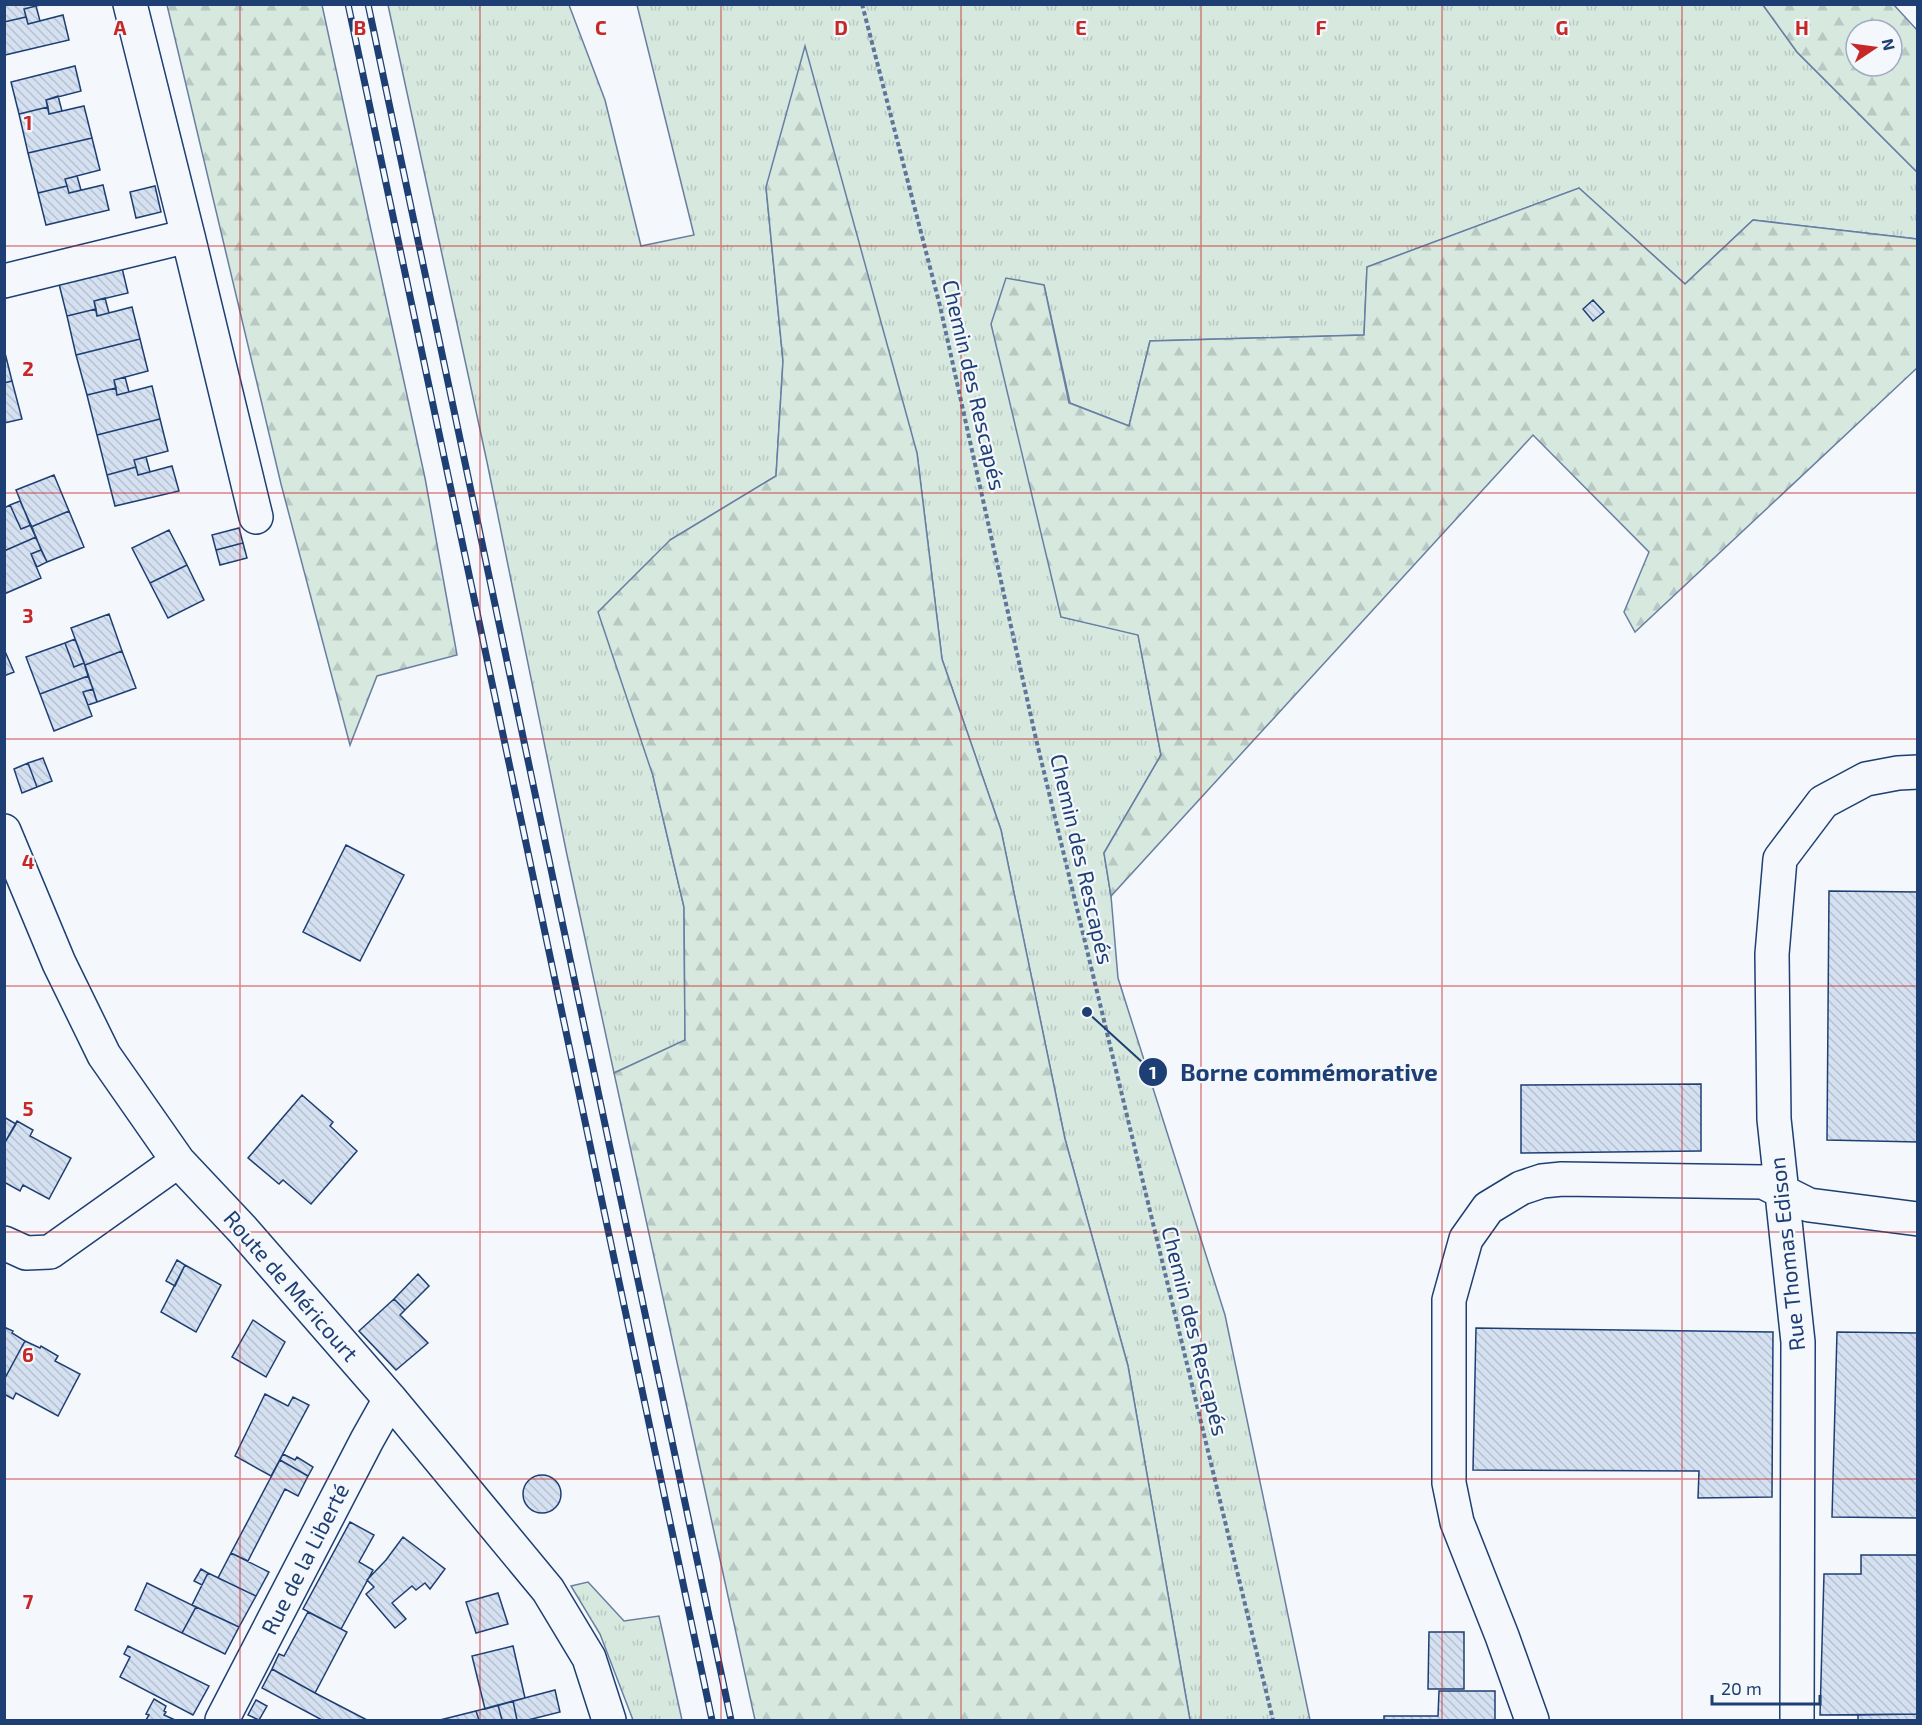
<svg xmlns="http://www.w3.org/2000/svg" width="1922" height="1725" viewBox="0 0 1922 1725" font-family="'Exo 2',sans-serif">
  <defs>
    <pattern id="grass-tufts" width="24" height="20" patternUnits="userSpaceOnUse" patternTransform="scale(1.5)"><rect width="24" height="20" fill="#d7e8df"/><path d="M3 7l-1-3M5 7V3M7 7l1-3M15 17l-1-3M17 17v-4M19 17l1-3" fill="none" stroke="#b8c8c3"/></pattern>
    <pattern id="forest-firs" width="22" height="20" patternUnits="userSpaceOnUse" patternTransform="scale(1.5)"><rect width="22" height="20" fill="#d7e8df"/><path d="M5 1l3.5 6h-7zM16 11l3.5 6h-7z" fill="#b8c8c3"/></pattern>
    <pattern id="building-back-hatch" width="6" height="6" patternUnits="userSpaceOnUse" patternTransform="scale(1.5)"><rect width="6" height="6" fill="#d5e0f0"/><path d="M-1 5l2 2M0 0l6 6M5-1l2 2" fill="none" stroke="#b6c1d1"/></pattern>
  </defs>
  <rect width="100%" height="100%" fill="#f4f7fb"/>
  <!-- grass -->
  <path fill="url(#grass-tufts)" stroke="#687fa3" stroke-width="1.5" d="M 388,5 L 569,5 L 605,100 L 641,246 L 694,235 L 637,5 L 1763,5 L 1797,52 L 1917,172 L 1917,239 L 1753,220 L 1685,284 L 1579,188 L 1367,267 L 1364,335 L 1150,341 L 1129,426 L 1070,403 L 1044,285 L 1061,617 L 1138,634 L 1161,755 L 1104,853 L 1111,896 L 1118,978 L 1225,1315 L 1310,1720 L 1190,1720 L 1128,1366 L 1065,1139 L 1001,830 L 942,659 L 917,453 L 766,187 L 783,361 L 776,476 L 670,540 L 653,776 L 684,907 L 685,1041 L 614,1073 L 567,855 L 487,462 Z
    M 588,1582 L 624,1621 L 659,1616 L 682,1720 L 633,1720 L 600,1634 L 571,1586 Z"/>
  <!-- forest -->
  <path fill="url(#forest-firs)" stroke="#687fa3" stroke-width="1.5" fill-rule="evenodd" d="M 167,5 L 322,5 L 425,478 L 457,655 L 377,676 L 350,745 L 281,484 Z
    M 1763,5 L 1894,5 L 1917,30 L 1917,172 L 1797,52 ZM 1856,30 L 1892,30 L 1892,66 L 1856,66 Z
    M 805,46 L 917,453 L 942,659 L 1001,830 L 1065,1139 L 1128,1366 L 1190,1720 L 755,1720 L 614,1073 L 685,1040 L 684,907 L 653,776 L 598,612 L 670,540 L 776,476 L 783,361 L 766,187 Z
    M 1579,188 L 1685,284 L 1753,220 L 1917,239 L 1917,368 L 1635,632 L 1624,612 L 1649,552 L 1533,435 L 1111,896 L 1104,853 L 1161,755 L 1138,635 L 1061,617 L 991,324 L 1006,278 L 1044,285 L 1069,403 L 1129,426 L 1150,341 L 1364,335 L 1367,267 Z"/>
  <!-- building -->
  <path fill="url(#building-back-hatch)" stroke="#1d3f73" stroke-width="1.5" d="M 4,4 L 44,4 L 24,9 L 26,17 L 4,22 Z
    M 36,6 L 40,21 L 28,24 L 24,9 Z
    M 63,15 L 69,40 L 5,55 L 4,22 L 26,17 L 28,24 Z
    M 75,66 L 81,91 L 46,100 L 48,107 L 19,114 L 11,82 Z
    M 58,96 L 62,111 L 49,114 L 46,100 Z
    M 84,106 L 92,138 L 28,153 L 19,114 L 48,107 L 49,114 Z
    M 92,138 L 100,170 L 65,179 L 67,186 L 38,193 L 28,153 Z
    M 77,176 L 81,190 L 69,193 L 65,179 Z
    M 103,185 L 109,210 L 46,225 L 38,193 L 67,186 L 69,193 Z
    M 155,186 L 161,212 L 136,218 L 130,192 Z
    M 122,268 L 128,293 L 94,301 L 96,309 L 67,316 L 59,284 Z
    M 105,298 L 109,313 L 97,316 L 94,301 Z
    M 1593,300 L 1604,312 L 1593,321 L 1583,309 Z
    M 132,307 L 140,339 L 76,355 L 67,316 L 96,309 L 97,316 Z
    M 140,339 L 148,371 L 114,380 L 116,388 L 87,395 L 76,355 Z
    M 4,349 L 12,381 L 4,383 Z
    M 125,377 L 129,392 L 117,395 L 114,380 Z
    M 12,381 L 22,419 L 4,423 L 4,383 Z
    M 152,386 L 160,419 L 97,435 L 87,395 L 116,388 L 117,395 Z
    M 160,419 L 168,451 L 134,460 L 136,467 L 107,475 L 97,435 Z
    M 146,457 L 150,472 L 138,475 L 134,460 Z
    M 172,466 L 179,491 L 115,506 L 107,475 L 136,467 L 138,475 Z
    M 54,475 L 69,511 L 31,527 L 16,490 Z
    M 20,501 L 31,525 L 21,529 L 10,505 Z
    M 10,505 L 21,529 L 31,525 L 36,537 L 4,551 L 4,508 Z
    M 69,511 L 84,547 L 47,562 L 31,527 Z
    M 239,528 L 243,543 L 216,550 L 212,535 Z
    M 169,530 L 187,565 L 150,583 L 132,548 Z
    M 36,537 L 41,550 L 31,554 L 41,578 L 4,594 L 4,551 Z
    M 243,543 L 247,558 L 220,565 L 216,550 Z
    M 41,550 L 47,562 L 37,567 L 31,554 Z
    M 187,565 L 204,600 L 168,618 L 150,583 Z
    M 109,614 L 122,651 L 85,665 L 71,628 Z
    M 75,639 L 84,663 L 74,667 L 65,643 Z
    M 65,643 L 74,667 L 84,663 L 88,676 L 40,694 L 26,657 Z
    M 4,649 L 14,672 L 4,676 Z
    M 122,651 L 136,688 L 97,702 L 85,665 Z
    M 88,676 L 93,689 L 83,692 L 92,716 L 54,731 L 40,694 Z
    M 93,689 L 97,702 L 88,705 L 83,692 Z
    M 43,758 L 52,781 L 37,787 L 28,763 Z
    M 28,763 L 37,787 L 22,793 L 14,769 Z
    M 346,845 L 404,875 L 360,961 L 303,932 Z
    M 1829,891 L 1918,892 L 1918,1142 L 1827,1140 Z
    M 1701,1084 L 1701,1151 L 1700,1151 L 1521,1153 L 1521,1085 Z
    M 302,1095 L 333,1122 L 330,1126 L 357,1151 L 311,1204 L 283,1180 L 279,1184 L 248,1158 Z
    M 4,1117 L 16,1124 L 4,1144 Z
    M 17,1121 L 33,1130 L 30,1136 L 71,1158 L 49,1199 L 23,1185 L 20,1191 L 4,1182 L 4,1144 Z
    M 177,1260 L 185,1265 L 175,1286 L 166,1281 Z
    M 185,1265 L 221,1285 L 196,1332 L 161,1312 Z
    M 418,1274 L 429,1286 L 405,1310 L 394,1299 Z
    M 394,1299 L 405,1310 L 400,1315 L 428,1343 L 396,1370 L 359,1331 Z
    M 253,1320 L 285,1342 L 266,1377 L 232,1357 Z
    M 4,1327 L 13,1331 L 12,1333 L 25,1341 L 4,1380 Z
    M 1476,1328 L 1773,1332 L 1772,1497 L 1698,1498 L 1699,1471 L 1473,1470 Z
    M 1837,1332 L 1918,1333 L 1918,1518 L 1832,1517 Z
    M 25,1341 L 40,1348 L 41,1346 L 58,1356 L 55,1361 L 80,1374 L 58,1416 L 16,1393 L 13,1399 L 4,1394 L 4,1380 Z
    M 265,1394 L 288,1406 L 293,1397 L 309,1405 L 271,1476 L 235,1456 Z
    M 283,1454 L 295,1460 L 297,1457 L 313,1467 L 308,1476 L 280,1460 Z
    M 280,1460 L 308,1476 L 298,1496 L 285,1489 L 248,1561 L 231,1553 Z
    M523 1494a19 19 0 1 1 38 0a19 19 0 1 1-38 0Z
    M 350,1522 L 374,1535 L 359,1562 L 373,1570 L 341,1629 L 303,1609 Z
    M 403,1537 L 445,1569 L 430,1589 L 425,1583 L 416,1590 L 412,1586 L 392,1603 L 406,1619 L 395,1628 L 366,1594 L 374,1587 L 367,1580 L 386,1560 Z
    M 231,1553 L 269,1572 L 256,1596 L 218,1578 Z
    M 1861,1555 L 1918,1555 L 1918,1714 L 1820,1715 L 1824,1574 L 1861,1574 Z
    M 201,1569 L 208,1573 L 202,1585 L 194,1581 Z
    M 208,1573 L 256,1596 L 239,1627 L 192,1605 Z
    M 147,1583 L 196,1607 L 182,1633 L 135,1610 Z
    M 498,1593 L 508,1624 L 476,1633 L 466,1602 Z
    M 196,1607 L 239,1627 L 225,1654 L 182,1633 Z
    M 308,1612 L 347,1632 L 315,1693 L 272,1669 L 279,1654 L 284,1656 Z
    M 1429,1632 L 1464,1632 L 1464,1689 L 1428,1689 Z
    M 128,1646 L 209,1686 L 193,1715 L 120,1677 L 130,1657 L 124,1654 Z
    M 513,1646 L 525,1698 L 485,1709 L 472,1656 Z
    M 272,1669 L 315,1693 L 367,1720 L 322,1720 L 262,1688 Z
    M 555,1690 L 560,1712 L 528,1720 L 517,1720 L 513,1701 Z
    M 1439,1691 L 1495,1691 L 1495,1720 L 1384,1720 L 1384,1716 L 1438,1716 Z
    M 154,1699 L 166,1706 L 164,1711 L 166,1712 L 164,1715 L 175,1720 L 146,1720 L 149,1715 L 146,1714 Z
    M 256,1700 L 267,1706 L 259,1720 L 248,1715 Z
    M 513,1701 L 517,1720 L 502,1720 L 498,1705 Z
    M 498,1705 L 502,1720 L 479,1720 L 476,1711 Z
    M 476,1711 L 479,1720 L 440,1720 Z
    M 1918,1714 L 1918,1720 L 1858,1720 L 1858,1715 Z"/>
  <g fill="none" stroke-linecap="round" stroke-linejoin="round">
    <defs>
      <path id="minor" d="M 130,4 L 188,236
        M 4,281 L 188,236 L 256,517
        M 4,831 L 59,963 L 104,1055 L 178,1161 L 242,1229 L 390,1399 L 548,1590 L 589,1658 L 609,1720
        M 4,1243 L 26,1253 L 50,1252 L 178,1161
        M 222,1720 L 367,1440 L 390,1399
        M 1532,1720 L 1502,1636 L 1457,1522 L 1449,1483 L 1449,1300 L 1466,1239 L 1488,1208 L 1521,1188 L 1542,1181 L 1562,1179 L 1763,1182 L 1809,1205 L 1918,1219
        M 1797,1720 L 1798,1342 L 1774,1119 L 1772,954 L 1780,859 L 1823,802 L 1866,779 L 1898,773 L 1918,772"/>
    </defs>
    <!-- minor casing -->
    <use href="#minor" stroke="#1d3f73" stroke-width="36"/>
    <!-- path -->
    <path stroke="#5e769c" stroke-width="4" stroke-dasharray="4.5 3" stroke-linecap="butt" d="M 862,4 L 940,306 L 1036,739 L 1273,1720"/>
    <!-- minor -->
    <use href="#minor" stroke="#f4f7fb" stroke-width="33"/>
    <defs>
      <path id="rail" d="M 348,4 L 712,1720
        M 368,4 L 731,1720"/>
    </defs>
    <!-- rail casing -->
    <use href="#rail" stroke="#1d3f73" stroke-width="7"/>
    <!-- rail -->
    <use href="#rail" stroke="#f4f7fb" stroke-width="4.5" stroke-dasharray="14" stroke-linecap="butt"/>
  </g>
  <!-- grid -->
  <path fill="none" stroke="#c62828" stroke-width="1.5" stroke-opacity="0.55" d="M 240,4 L 240,1720M 480,4 L 480,1720M 721,4 L 721,1720M 961,4 L 961,1720M 1201,4 L 1201,1720M 1442,4 L 1442,1720M 1682,4 L 1682,1720M 4,246 L 1918,246M 4,493 L 1918,493M 4,739 L 1918,739M 4,986 L 1918,986M 4,1232 L 1918,1232M 4,1479 L 1918,1479"/>
  <g text-anchor="middle" stroke-width="4.5" stroke-linejoin="round" paint-order="stroke">
    <!-- street labels -->
    <g font-size="22" fill="#1d3f73" stroke="#f4f7fb">
      <text transform="translate(974 385) rotate(77)" y="8">Chemin des Rescapés</text>
      <text transform="translate(1082 859) rotate(77)" y="8">Chemin des Rescapés</text>
      <text transform="translate(1787 1254) rotate(-96)" y="8">Rue Thomas Edison</text>
      <text transform="translate(291 1286) rotate(49)" y="8">Route de Méricourt</text>
      <text transform="translate(1195 1331) rotate(76)" y="8">Chemin des Rescapés</text>
      <text transform="translate(305 1559) rotate(-63)" y="8">Rue de la Liberté</text>
    </g>
  </g>
  <g font-size="20" text-anchor="middle" font-weight="bold" fill="#c62828" stroke="#f4f7fb" stroke-width="4.5" stroke-linejoin="round" paint-order="stroke">
    <text x="120" y="35">A</text>
    <text x="360" y="35">B</text>
    <text x="601" y="35">C</text>
    <text x="841" y="35">D</text>
    <text x="1081" y="35">E</text>
    <text x="1321" y="35">F</text>
    <text x="1562" y="35">G</text>
    <text x="1802" y="35">H</text>
    <text x="28" y="130">1</text>
    <text x="28" y="376">2</text>
    <text x="28" y="623">3</text>
    <text x="28" y="869">4</text>
    <text x="28" y="1116">5</text>
    <text x="28" y="1362">6</text>
    <text x="28" y="1609">7</text>
  </g>
  <!-- callouts -->
  <path fill="none" stroke="#1d3f73" stroke-width="2" d="M1087 1012L1153 1072"/>
  <g fill="#1d3f73" stroke="#f4f7fb" stroke-width="2">
    <circle cx="1087" cy="1012" r="6"/>
    <circle cx="1153" cy="1072" r="15"/>
  </g>
  <g font-size="18" text-anchor="middle" font-weight="bold" fill="#fff">
    <text x="1153" y="1079">1</text>
  </g>
  <g font-size="24" text-anchor="middle" font-weight="bold" fill="#1d3f73" stroke="#f4f7fb" stroke-width="4.5" stroke-linejoin="round" paint-order="stroke">
    <text x="1309" y="1081">Borne commémorative</text>
  </g>
  <!-- border -->
  <rect width="1922" height="1725" fill="none" stroke="#1d3f73" stroke-width="12"/>
  <!-- north arrow -->
  <g transform="translate(1874 48) rotate(77)"><circle r="28" fill="#f4f7fb" stroke="#9eadc5" stroke-width="1.5"/>
  <path d="M0-4.5L10 22L0 15L-10 22Z" fill="#c62828"/>
  <text y="-9" font-size="16" font-weight="bold" text-anchor="middle" fill="#1d3f73">N</text>
  </g>
  <!-- scale -->
  <path d="M1712 1695v9h108v-9" fill="none" stroke="#1d3f73" stroke-width="3"/>
  <text x="1721" y="1695" font-size="18" fill="#1d3f73" stroke="#f4f7fb" stroke-width="4.5" paint-order="stroke">20 m</text>
</svg>
